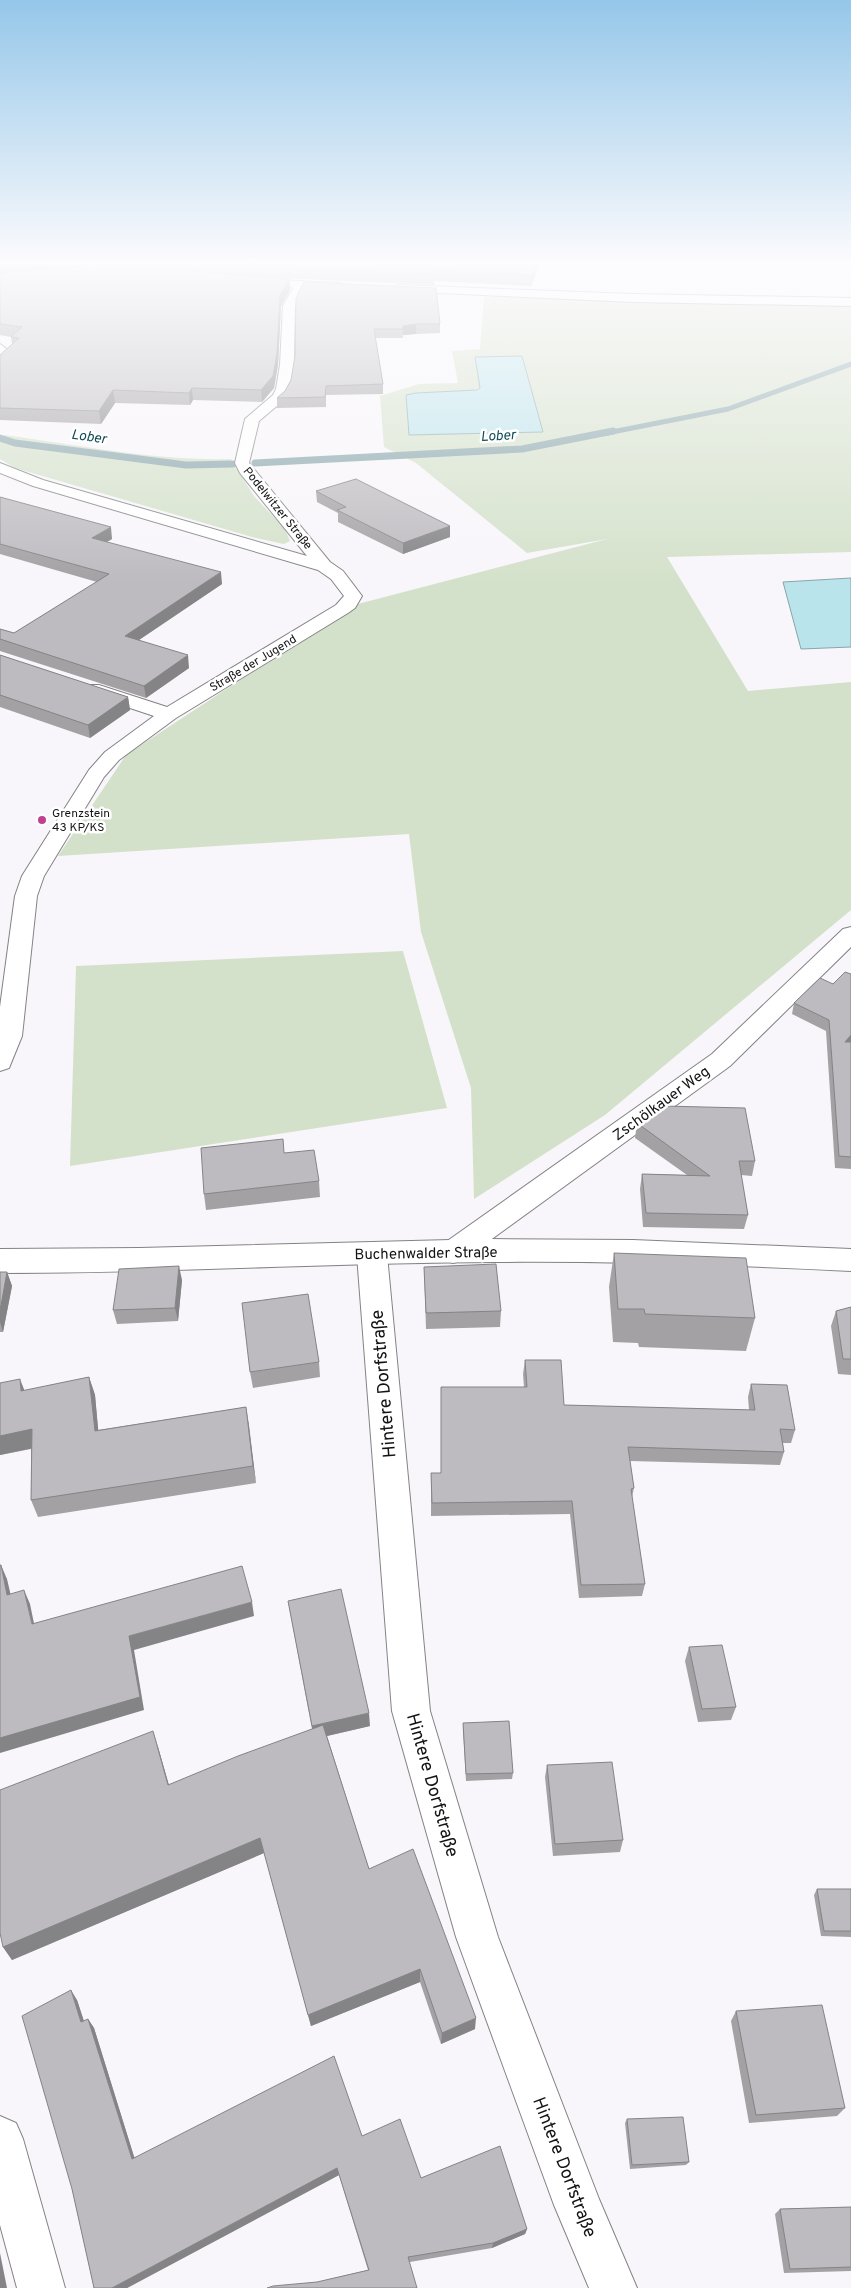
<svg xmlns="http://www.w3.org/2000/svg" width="851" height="2288" viewBox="0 0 851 2288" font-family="Overpass,sans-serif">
  <rect width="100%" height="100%" fill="#f8f6fa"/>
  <!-- green -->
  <path fill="#d4e1ca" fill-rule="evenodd" d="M 484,297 L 851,305 L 851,552 L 667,557 L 748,691 L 851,682 L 851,910 L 605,1115 L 474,1199 L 471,1088 L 421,932 L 409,834 L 58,856 L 126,755 L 354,605 L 607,539 L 527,553 L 416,463 L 384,447 L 380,396 L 419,384 L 458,383 L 452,351 L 480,349 ZM 480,388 L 543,432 L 409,435 L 406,396 L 416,393 L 471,391 Z
    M 4,435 C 79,445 155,461 231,459 L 254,496 L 285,529 L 290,541 L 284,544 L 252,537 L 15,468 L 0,459 L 0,440 Z
    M 403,951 L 447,1108 L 70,1166 L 76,966 Z"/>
  <!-- water -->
  <path fill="#bae4eb" stroke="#88a5aa" d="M 522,356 L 543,432 L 409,435 L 406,395 L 416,393 L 477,390 L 480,388 L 475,357 Z
    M 851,578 L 851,647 L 801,649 L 783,582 Z"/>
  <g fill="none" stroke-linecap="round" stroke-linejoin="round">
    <!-- stream-far1 -->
    <path stroke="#88a5aa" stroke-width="5" d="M 607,433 L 728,409 L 851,364"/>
    <!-- stream -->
    <path stroke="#88a5aa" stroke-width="7" d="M 0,438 L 15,443 L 186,465 L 233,464
      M 255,463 L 522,449 L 613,431"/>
    <defs>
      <path id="minor" d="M 90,263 L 103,263 L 92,274 L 84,274 L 82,272 Z
        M 300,281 L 306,285 L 295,306 L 294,365 L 290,389 L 284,400 L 259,421 L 249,463 L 330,562 L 343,571 L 362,596 L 355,608 L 348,613 L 176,718 L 119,760 L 104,777 L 44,876 L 37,896 L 22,1036 L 9,1068 L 0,1071 L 0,1007 L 15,896 L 22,876 L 89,770 L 105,752 L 154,716 L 85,693 L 82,689 L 85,685 L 99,685 L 167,707 L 336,605 L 344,596 L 331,579 L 318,570 L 33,486 L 0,473 L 0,463 L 43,480 L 307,556 L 240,473 L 235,463 L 245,419 L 273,395 L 276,389 L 280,365 L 283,306 L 296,283 Z
        M 0,344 L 12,353 L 5,362 L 0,363 Z
        M 851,927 L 851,947 L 730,1066 L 463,1260 L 453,1263 L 443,1260 L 438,1252 L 443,1244 L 712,1054 L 843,929 Z
        M 372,1244 L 382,1247 L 387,1255 L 430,1711 L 498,1937 L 599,2199 L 637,2288 L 589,2288 L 554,2205 L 456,1937 L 392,1711 L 357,1255 L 362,1247 Z"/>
      <path id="tertiary" d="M 253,279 L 340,283 L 346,287 L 340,291 L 249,284 L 249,280 Z
        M 398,285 L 633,294 L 851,298 L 851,306 L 633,302 L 394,291 L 394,287 Z
        M 490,1239 L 633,1240 L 851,1249 L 851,1271 C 731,1265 612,1261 492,1262 C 328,1263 164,1273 0,1273 L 0,1249 L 140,1248 Z
        M 0,2116 L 16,2123 L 23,2139 L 65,2288 L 17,2288 L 0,2225 Z"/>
    </defs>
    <!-- minor casing -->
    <use href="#minor" stroke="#848285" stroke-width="2"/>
    <!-- tertiary casing -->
    <use href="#tertiary" stroke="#848285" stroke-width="2"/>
    <!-- minor -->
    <use href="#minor" fill="#fff" fill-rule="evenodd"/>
    <!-- tertiary -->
    <use href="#tertiary" fill="#fff" fill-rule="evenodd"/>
  </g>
  <!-- wall -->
  <path fill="#a3a1a4" d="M 0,263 L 88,263 L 84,267 L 101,266 L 101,263 L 540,263 L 531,286 L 434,281 L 434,285 L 300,279 L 213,273 L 289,279 L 290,290 L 281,306 L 278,365 L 274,388 L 262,402 L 193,400 L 190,405 L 115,403 L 101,424 L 0,420 L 0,355 L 12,344 L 11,337 L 0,335 Z
    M 436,288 L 440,324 L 440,333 L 416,334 L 403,335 L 403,338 L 375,338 L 383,384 L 383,394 L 326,395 L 326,407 L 277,408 L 277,398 L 285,391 L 291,380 Z
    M 316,491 L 450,537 L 403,554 L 338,522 L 338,513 L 317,502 Z
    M 0,497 L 112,539 L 107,542 L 222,584 L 139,640 L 189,668 L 146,698 L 0,651 L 0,629 L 14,633 L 97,582 L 0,554 Z
    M 0,655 L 128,697 L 130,710 L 90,738 L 0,707 Z
    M 851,974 L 851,1169 L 835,1168 L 826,1031 L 792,1014 L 794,1003 Z
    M 637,1123 L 755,1161 L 752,1176 L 741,1175 L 748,1215 L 744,1229 L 643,1227 L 640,1189 L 642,1174 L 687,1175 L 635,1138 Z
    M 319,1181 L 320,1197 L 206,1210 L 204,1194 Z
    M 614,1253 L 755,1318 L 746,1351 L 639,1347 L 638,1343 L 613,1342 L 609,1287 Z
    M 424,1267 L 501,1311 L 500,1327 L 426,1329 Z
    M 0,1272 L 7,1272 L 12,1286 L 3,1332 L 0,1332 Z
    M 182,1280 L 178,1321 L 117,1324 L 113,1310 Z
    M 851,1307 L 851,1375 L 838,1374 L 831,1326 L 836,1311 Z
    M 525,1360 L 564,1405 L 749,1410 L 748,1397 L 751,1384 L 795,1430 L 791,1443 L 783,1443 L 784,1452 L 780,1465 L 630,1461 L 634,1488 L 632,1497 L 645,1584 L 642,1596 L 579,1598 L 570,1514 L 431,1516 L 431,1473 L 441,1473 L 524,1387 L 523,1374 Z
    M 319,1362 L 320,1377 L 253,1388 L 250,1372 Z
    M 89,1377 L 95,1395 L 98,1430 L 246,1407 L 256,1483 L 38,1517 L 31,1500 L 31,1449 L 0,1455 L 0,1383 L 24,1391 Z
    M 288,1601 L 370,1726 L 327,1736 L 369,1869 L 475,2029 L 441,2044 L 420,1982 L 311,2026 L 264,1853 L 12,1960 L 3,1947 L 158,1747 L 169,1785 L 312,1729 Z
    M 689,1647 L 736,1707 L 731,1720 L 698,1722 L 685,1661 Z
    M 463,1723 L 513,1773 L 512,1779 L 466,1781 L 463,1729 Z
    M 547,1765 L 623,1840 L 620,1852 L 553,1856 L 545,1777 Z
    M 817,1889 L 851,1889 L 851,1937 L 821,1936 L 814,1895 Z
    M 77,2000 L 84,2021 L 88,2019 L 94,2028 L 134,2157 L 362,2136 L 421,2178 L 527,2229 L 525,2234 L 492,2248 L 410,2262 L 317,2282 L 368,2270 L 339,2175 L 127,2288 L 94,2288 L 72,2189 Z
    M 736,2011 L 845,2108 L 837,2116 L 749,2123 L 731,2021 Z
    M 627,2119 L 689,2162 L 686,2165 L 630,2169 L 625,2123 Z
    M 851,2207 L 851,2271 L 784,2273 L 775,2214 L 780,2209 Z"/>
  <!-- shaded-wall -->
  <path fill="#848386" d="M 8,263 L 88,263 L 83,269 L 0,275 L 0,264 Z
    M 101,263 L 119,263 L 119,266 L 101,267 Z
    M 536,263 L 540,263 L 531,286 L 532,275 Z
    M 289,279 L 290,290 L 281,306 L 278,365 L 274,388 L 262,402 L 261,390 L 280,295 Z
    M 416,324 L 416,334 L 403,335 L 403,326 Z
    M 192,388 L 193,400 L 190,405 L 189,393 Z
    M 113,390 L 115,403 L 101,424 L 99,411 Z
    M 450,526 L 450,537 L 403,554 L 403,543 Z
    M 111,527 L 112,539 L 94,549 L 92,538 Z
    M 221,572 L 222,584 L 127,648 L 125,636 Z
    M 188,655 L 189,668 L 146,698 L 144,686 Z
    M 128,697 L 130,710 L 90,738 L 88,725 Z
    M 851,1035 L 851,1044 L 845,1042 Z
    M 179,1266 L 182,1280 L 178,1321 L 175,1308 Z
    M 7,1272 L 12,1286 L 3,1332 L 0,1322 L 0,1311 Z
    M 89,1377 L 95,1395 L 100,1449 L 95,1431 Z
    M 20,1379 L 27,1397 L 21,1391 Z
    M 246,1407 L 249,1425 L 256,1483 L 253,1466 Z
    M 32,1429 L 38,1447 L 0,1455 L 0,1436 Z
    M 1,1565 L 7,1579 L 14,1609 L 7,1595 Z
    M 24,1590 L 30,1604 L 37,1638 L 32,1624 Z
    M 252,1602 L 254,1616 L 134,1650 L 144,1710 L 0,1753 L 0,1738 L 129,1636 Z
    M 369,1713 L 370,1726 L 314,1739 L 312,1726 Z
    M 153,1731 L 158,1747 L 173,1800 L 168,1785 Z
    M 260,1838 L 264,1853 L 12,1960 L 3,1947 Z
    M 420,1969 L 420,1982 L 311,2026 L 308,2015 Z
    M 71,1990 L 77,2000 L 87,2031 L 81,2022 Z
    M 476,2018 L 475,2029 L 441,2044 L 442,2033 Z
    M 88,2019 L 94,2028 L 137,2166 L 132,2159 Z
    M 337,2168 L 339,2175 L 127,2288 L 112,2288 Z
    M 527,2229 L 525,2234 L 492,2248 L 493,2243 Z
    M 0,2253 L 7,2288 L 0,2288 Z"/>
  <!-- building -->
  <path fill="#bdbbbf" stroke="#848386" d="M 226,263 L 536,263 L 532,275 L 434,270 L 434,274 L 300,268 Z
    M 118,265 L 289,279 L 280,295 L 277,353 L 273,376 L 261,390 L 192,388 L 189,393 L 113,390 L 99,411 L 0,408 L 0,355 L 19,338 L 11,337 L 22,327 L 0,324 L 0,273 Z
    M 304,282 L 436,288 L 440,324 L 416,324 L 403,326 L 403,329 L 374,329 L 383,384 L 326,386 L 325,397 L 277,398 L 285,391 L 291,380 L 295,356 L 296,298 Z
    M 356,479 L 450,526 L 403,543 L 337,510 L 346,507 L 316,491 Z
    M 0,497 L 111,527 L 92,538 L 221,572 L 125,636 L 188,655 L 144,686 L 0,639 L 0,629 L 14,633 L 109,574 L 0,544 Z
    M 0,655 L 128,697 L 88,725 L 0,695 Z
    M 845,972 L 851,974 L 851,1035 L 845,1042 L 851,1042 L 851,1157 L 839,1156 L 829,1020 L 794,1003 L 820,978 L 833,984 Z
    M 663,1106 L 745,1108 L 755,1161 L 739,1161 L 748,1215 L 646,1213 L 642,1174 L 710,1176 L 637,1123 Z
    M 283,1139 L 284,1153 L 314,1150 L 319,1181 L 204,1194 L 201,1148 Z
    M 614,1253 L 746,1258 L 755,1318 L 645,1314 L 644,1309 L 618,1309 Z
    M 496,1264 L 501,1311 L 426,1313 L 424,1267 Z
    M 179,1266 L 175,1308 L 113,1310 L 119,1269 Z
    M 0,1272 L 7,1272 L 0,1311 Z
    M 308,1294 L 319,1362 L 250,1372 L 242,1303 Z
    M 851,1307 L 851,1359 L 843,1359 L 836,1311 Z
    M 525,1360 L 561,1360 L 564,1405 L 755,1410 L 751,1384 L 787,1385 L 795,1430 L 780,1429 L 784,1452 L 628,1447 L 634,1488 L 631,1489 L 645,1584 L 581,1585 L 572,1501 L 432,1503 L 431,1473 L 441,1473 L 441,1387 L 527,1387 Z
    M 89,1377 L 95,1431 L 246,1407 L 253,1466 L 31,1500 L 32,1429 L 0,1436 L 0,1383 L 20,1379 L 21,1391 Z
    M 0,1565 L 1,1565 L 7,1595 L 24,1590 L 32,1624 L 242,1566 L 252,1602 L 129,1636 L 140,1697 L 0,1738 Z
    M 341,1589 L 369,1713 L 312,1726 L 288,1601 Z
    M 722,1645 L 736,1707 L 702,1709 L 689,1647 Z
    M 509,1721 L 513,1773 L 466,1774 L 463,1723 Z
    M 323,1725 L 369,1869 L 413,1849 L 476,2018 L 442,2033 L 420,1969 L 308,2015 L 260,1838 L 3,1947 L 0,1933 L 0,1790 L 153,1731 L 168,1785 L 238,1756 Z
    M 612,1762 L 623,1840 L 555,1844 L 547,1765 Z
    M 817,1889 L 851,1889 L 851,1931 L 824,1931 Z
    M 71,1990 L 81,2022 L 88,2019 L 132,2159 L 334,2056 L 362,2136 L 400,2119 L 421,2178 L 500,2146 L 527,2229 L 493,2243 L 408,2257 L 417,2288 L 267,2288 L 273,2286 L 317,2282 L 369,2270 L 337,2168 L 112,2288 L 94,2288 L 72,2189 L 22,2016 Z
    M 822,2005 L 845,2108 L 756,2115 L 736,2011 Z
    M 683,2117 L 689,2162 L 632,2165 L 627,2119 Z
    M 851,2207 L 851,2267 L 790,2269 L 780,2209 Z"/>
  <!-- sky -->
  <linearGradient id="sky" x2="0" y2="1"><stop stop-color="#95c7e9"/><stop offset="0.45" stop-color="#fcfbfd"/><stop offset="1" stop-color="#fcfbfd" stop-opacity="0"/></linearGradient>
  <rect width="851" height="583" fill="url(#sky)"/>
  <!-- markers -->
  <circle fill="#be408e" stroke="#fff" stroke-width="2" cx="42" cy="820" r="5"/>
  <g text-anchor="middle" stroke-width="5" stroke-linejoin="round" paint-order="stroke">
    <!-- far-street labels -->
    <g font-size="12" fill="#131214" stroke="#fff">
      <text transform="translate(278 508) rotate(51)" y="4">Podelwitzer Straße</text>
      <text transform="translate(253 663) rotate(-31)" y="4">Straße der Jugend</text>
    </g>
    <!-- far-poi labels -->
    <g font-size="12" fill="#131214" stroke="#fff" text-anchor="start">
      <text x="52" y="817">Grenzstein<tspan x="52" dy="14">43 KP/KS</tspan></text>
    </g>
    <!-- far-water labels -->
    <g font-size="14" font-style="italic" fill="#0f4c53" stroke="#fff">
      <text transform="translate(498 435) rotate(-3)" y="5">Lober</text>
      <text transform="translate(89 436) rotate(8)" y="5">Lober</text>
    </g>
    <!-- street labels -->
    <g font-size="15" fill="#131214" stroke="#fff">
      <text transform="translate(661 1103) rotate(-36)" y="5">Zschölkauer Weg</text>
      <text transform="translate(426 1253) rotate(-1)" y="5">Buchenwalder Straße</text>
    </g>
    <!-- near-street labels -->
    <g font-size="18" fill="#131214" stroke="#fff">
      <text transform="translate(383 1384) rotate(-95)" y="6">Hintere Dorfstraße</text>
      <text transform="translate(433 1785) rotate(74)" y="6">Hintere Dorfstraße</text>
      <text transform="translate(565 2167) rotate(69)" y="6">Hintere Dorfstraße</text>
    </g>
  </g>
</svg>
